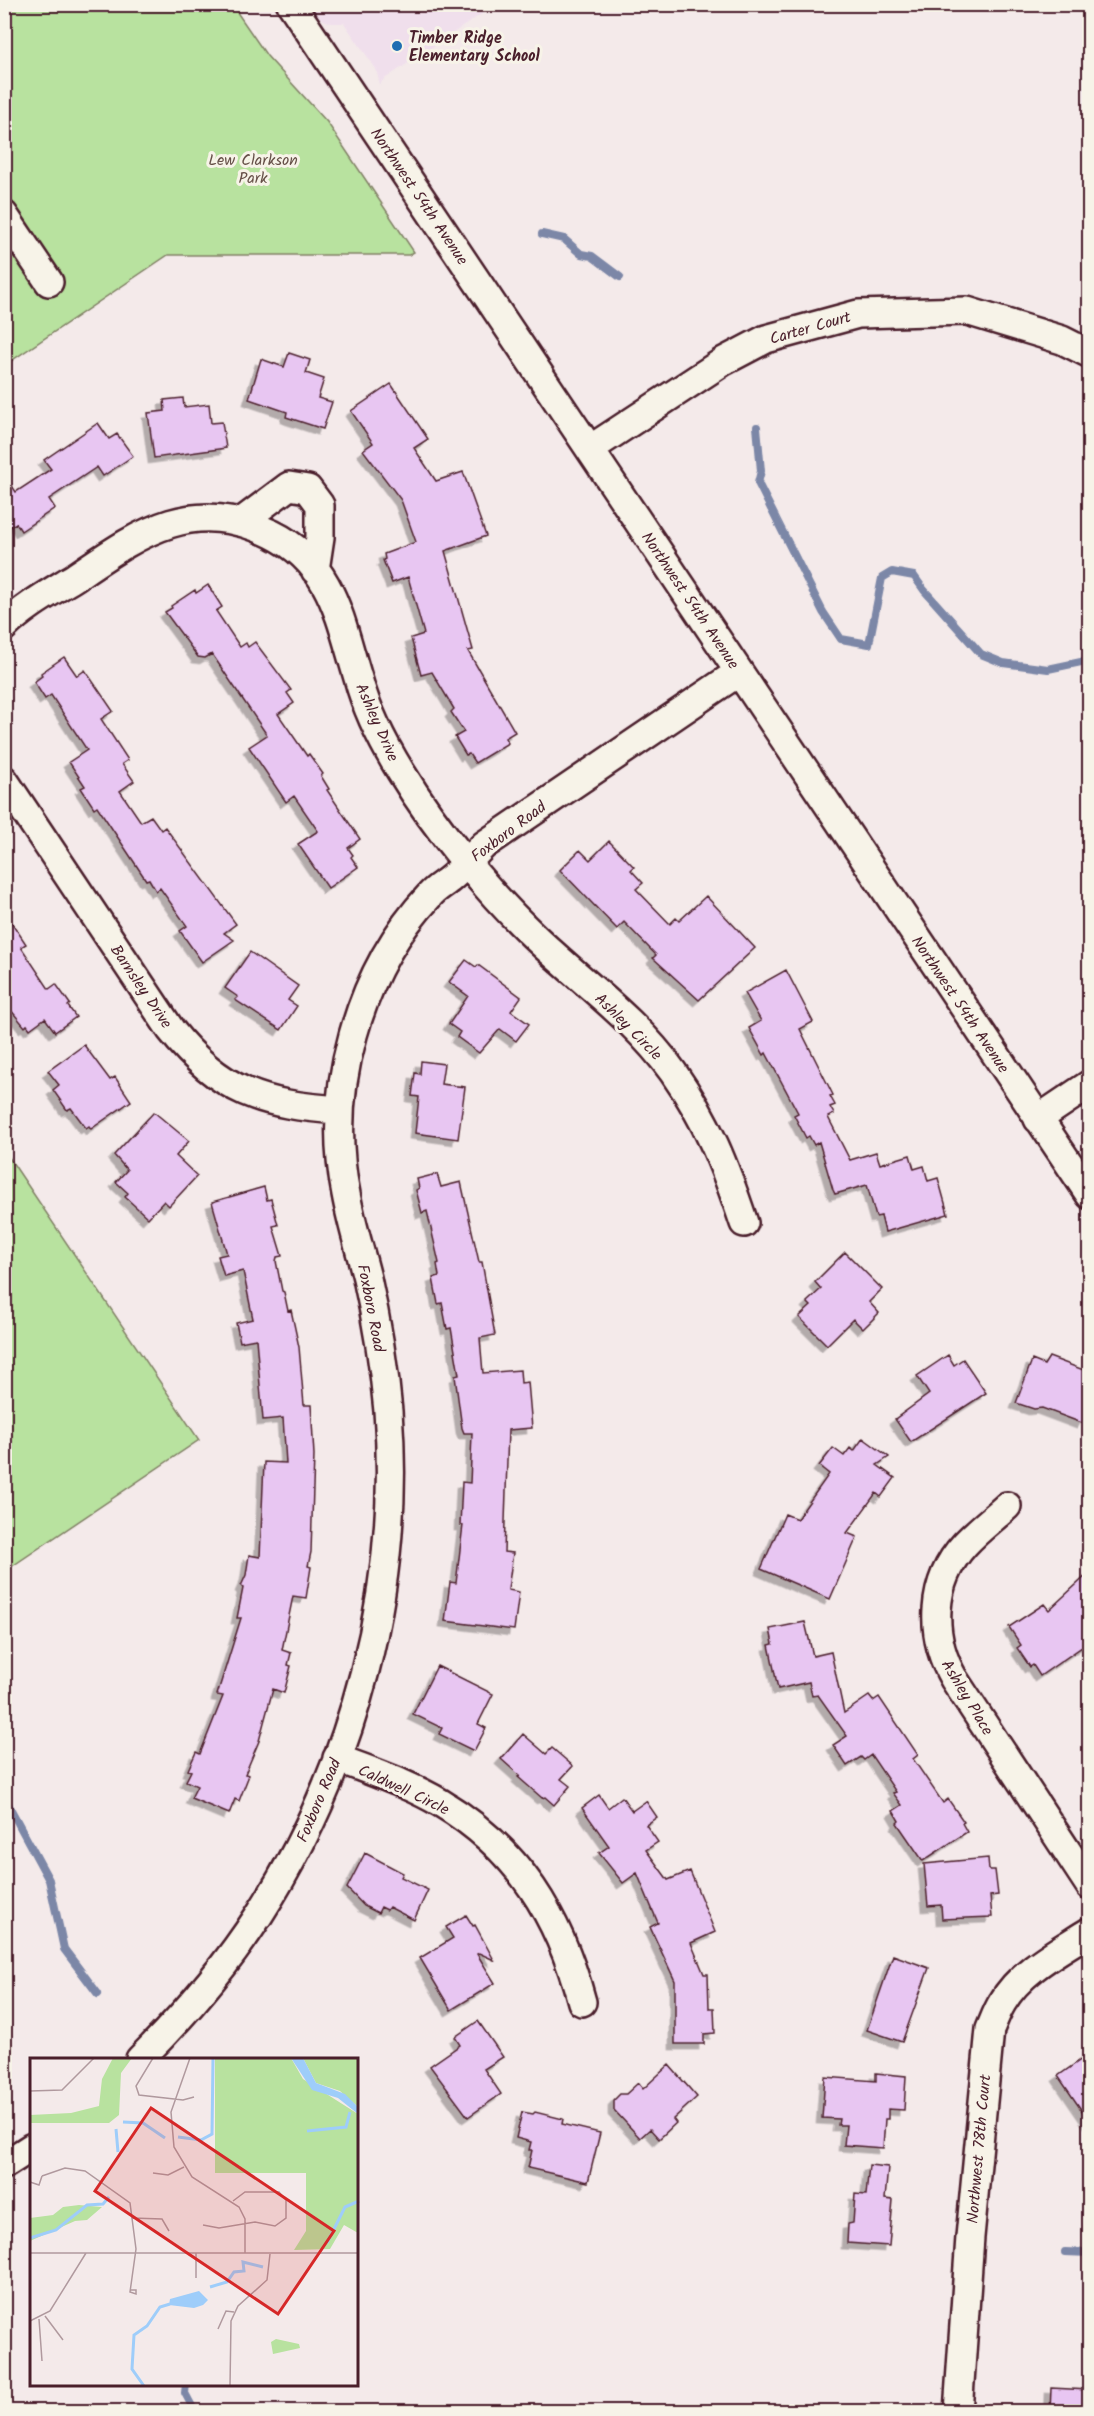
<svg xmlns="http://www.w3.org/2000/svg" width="1094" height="2416" viewBox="0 0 1094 2416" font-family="Kalam,sans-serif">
  <defs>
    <filter id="shadow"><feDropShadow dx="-5.5" dy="5.5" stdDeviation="0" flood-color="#0004"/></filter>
  </defs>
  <rect width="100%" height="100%" fill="#f4eaea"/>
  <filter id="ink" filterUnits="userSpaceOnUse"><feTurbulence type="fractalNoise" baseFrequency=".0167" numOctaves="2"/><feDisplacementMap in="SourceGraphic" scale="12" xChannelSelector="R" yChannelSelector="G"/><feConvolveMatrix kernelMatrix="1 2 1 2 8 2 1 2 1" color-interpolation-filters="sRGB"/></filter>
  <g filter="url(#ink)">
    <!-- built -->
    <path fill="#f0dfec" d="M 1089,4 L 1089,7 L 894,11 L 889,5 Z
      M 309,5 L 308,5 L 495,5 L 383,80 L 380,85 L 376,69 L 344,23 L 331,23 L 321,19 Z"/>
    <!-- green -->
    <path fill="#b8e29f" stroke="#818065" stroke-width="1.5" d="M 4,5 L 232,5 L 267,56 L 327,122 L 414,252 L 409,255 L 168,255 L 5,365 Z
      M 4,1150 L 199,1440 L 5,1571 L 4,1571 Z"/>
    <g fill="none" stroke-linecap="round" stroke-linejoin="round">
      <!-- stream -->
      <path stroke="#7c87a7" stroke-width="8" d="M 542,234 L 564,239 L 581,254 L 592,256 L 620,277
        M 757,427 L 761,471 L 758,483 L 823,612 L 841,639 L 869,644 L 882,578 L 892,572 L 914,576 L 924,590 L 981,654 L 1003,663 L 1048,669 L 1081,662 L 1090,663
        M 4,1797 L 49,1880 L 64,1949 L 98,1994
        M 1065,2252 L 1090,2253
        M 186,2384 L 185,2393 L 195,2412"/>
    </g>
    <!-- building -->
    <path fill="#e8c6f2" stroke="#4a1f2b" stroke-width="1.5" filter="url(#shadow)" d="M 289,353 L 310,360 L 306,373 L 324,379 L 318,398 L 332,402 L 323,429 L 286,417 L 287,412 L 249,399 L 261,359 L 284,367 Z
      M 391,384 L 428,439 L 414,448 L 436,481 L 463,472 L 486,536 L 445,551 L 473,650 L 468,651 L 515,732 L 505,738 L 508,743 L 475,763 L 469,754 L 466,755 L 455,737 L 464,732 L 451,712 L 454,709 L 432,672 L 421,675 L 411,638 L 424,634 L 408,577 L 392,583 L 383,560 L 385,559 L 384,554 L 416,542 L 401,500 L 363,450 L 373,443 L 351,411 Z
      M 183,398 L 184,407 L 209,404 L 211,423 L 222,422 L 226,448 L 154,458 L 148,413 L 165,411 L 164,400 Z
      M 98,423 L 109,439 L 117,434 L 133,456 L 103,476 L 97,467 L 49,499 L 55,508 L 21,531 L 16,523 L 4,531 L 4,474 L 16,492 L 51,469 L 44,460 Z
      M 208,585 L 222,607 L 216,611 L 240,647 L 246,643 L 248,647 L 255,642 L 291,690 L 287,693 L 294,703 L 278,714 L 307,756 L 309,754 L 323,774 L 321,776 L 329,789 L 327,790 L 360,839 L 348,848 L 353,855 L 351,857 L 358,867 L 328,888 L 298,844 L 318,831 L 294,796 L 286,802 L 249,747 L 267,735 L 212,654 L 205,658 L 198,657 L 165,612 L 172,608 L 171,606 L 195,590 L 196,593 Z
      M 64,657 L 77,676 L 85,670 L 113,711 L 101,719 L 128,760 L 122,764 L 134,781 L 120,791 L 141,822 L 151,816 L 161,830 L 165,827 L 236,924 L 224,933 L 234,940 L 202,962 L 180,931 L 187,926 L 160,888 L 156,891 L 149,879 L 146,880 L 97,806 L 94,808 L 81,788 L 85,786 L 69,762 L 87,750 L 51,695 L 45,699 L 34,682 L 42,676 L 41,673 Z
      M 609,841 L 634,867 L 631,870 L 643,883 L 636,889 L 670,924 L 676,918 L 679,921 L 706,896 L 755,948 L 699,1000 L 653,958 L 656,955 L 624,922 L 617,929 L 560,870 L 580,850 L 590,860 Z
      M 4,911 L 26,944 L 21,947 L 49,989 L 56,984 L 70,1004 L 68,1006 L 76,1017 L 55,1032 L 45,1018 L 30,1029 L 27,1025 L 25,1027 L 4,1002 Z
      M 250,952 L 298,986 L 288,1000 L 297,1006 L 281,1030 L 235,1000 L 238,997 L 225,988 Z
      M 466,960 L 476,967 L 478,965 L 521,997 L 511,1011 L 529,1024 L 516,1041 L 500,1029 L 479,1053 L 457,1037 L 460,1032 L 449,1024 L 468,996 L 449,982 Z
      M 786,970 L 813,1022 L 800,1029 L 833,1095 L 830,1096 L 835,1105 L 830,1107 L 834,1114 L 828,1117 L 850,1160 L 876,1152 L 880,1164 L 910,1155 L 914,1169 L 924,1166 L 928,1181 L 938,1178 L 948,1214 L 885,1232 L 881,1216 L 876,1217 L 867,1185 L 835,1194 L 833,1190 L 819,1142 L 814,1145 L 809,1136 L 806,1138 L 794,1115 L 798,1113 L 766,1053 L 764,1055 L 749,1028 L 761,1021 L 745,993 Z
      M 84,1045 L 110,1080 L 115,1077 L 131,1101 L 91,1129 L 89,1126 L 86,1128 L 71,1108 L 67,1110 L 53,1090 L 59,1085 L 48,1071 Z
      M 421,1061 L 444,1064 L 441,1084 L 465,1087 L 458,1139 L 415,1133 L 419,1097 L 412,1096 L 415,1073 L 420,1074 Z
      M 154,1112 L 189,1141 L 176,1156 L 197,1176 L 169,1206 L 164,1201 L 148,1218 L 125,1197 L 128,1193 L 116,1182 L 127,1170 L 114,1155 Z
      M 437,1174 L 441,1187 L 461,1182 L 479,1262 L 482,1262 L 495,1335 L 480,1338 L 483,1373 L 520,1370 L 521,1383 L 528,1382 L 532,1428 L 508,1430 L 504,1552 L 513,1553 L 508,1590 L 519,1592 L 514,1630 L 445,1621 L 450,1582 L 456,1583 L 463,1525 L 460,1525 L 462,1482 L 470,1483 L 472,1433 L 464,1433 L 462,1428 L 455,1376 L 459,1375 L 451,1328 L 447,1329 L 442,1303 L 438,1304 L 433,1278 L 439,1276 L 437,1264 L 439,1263 L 427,1211 L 422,1213 L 416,1190 L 419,1188 L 417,1179 Z
      M 264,1187 L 267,1200 L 271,1199 L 278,1225 L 273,1226 L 282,1256 L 277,1257 L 276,1261 L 282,1291 L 284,1292 L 288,1311 L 291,1310 L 299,1347 L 304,1405 L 311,1405 L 314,1455 L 311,1552 L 308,1566 L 311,1567 L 306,1598 L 293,1596 L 282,1650 L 291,1653 L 288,1665 L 291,1666 L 284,1693 L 273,1689 L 259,1741 L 245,1774 L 249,1775 L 239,1801 L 235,1799 L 229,1814 L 191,1798 L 197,1786 L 186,1781 L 191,1771 L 188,1770 L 196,1752 L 200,1754 L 223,1696 L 217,1695 L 241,1618 L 237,1618 L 243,1588 L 241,1586 L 246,1575 L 249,1555 L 260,1557 L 264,1462 L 286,1463 L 283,1418 L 263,1420 L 256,1339 L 240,1342 L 236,1323 L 253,1319 L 243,1271 L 224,1276 L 218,1256 L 227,1254 L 212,1202 Z
      M 845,1252 L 882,1289 L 869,1302 L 879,1313 L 863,1329 L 853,1319 L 827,1345 L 799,1317 L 811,1306 L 807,1302 L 821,1289 L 815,1282 Z
      M 948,1355 L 954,1365 L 963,1359 L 986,1393 L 911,1442 L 895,1419 L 929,1394 L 917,1376 Z
      M 1049,1357 L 1089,1372 L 1089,1412 L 1082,1423 L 1042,1408 L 1034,1409 L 1016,1403 L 1032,1360 L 1044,1365 Z
      M 863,1438 L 889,1457 L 877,1465 L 895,1478 L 881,1497 L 876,1493 L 847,1533 L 857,1537 L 830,1599 L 761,1569 L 785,1514 L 797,1519 L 829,1474 L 819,1466 L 833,1448 L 844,1456 L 850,1448 L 854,1451 Z
      M 1089,1573 L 1089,1642 L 1040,1676 L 1033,1665 L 1030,1667 L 1017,1648 L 1021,1645 L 1009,1627 L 1044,1604 L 1049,1610 Z
      M 805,1622 L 813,1656 L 831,1652 L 844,1713 L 869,1696 L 873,1701 L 879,1697 L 918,1755 L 913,1759 L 943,1803 L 948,1799 L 964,1822 L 962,1823 L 967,1832 L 923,1861 L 897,1823 L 899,1821 L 893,1811 L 902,1805 L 893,1793 L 896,1792 L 871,1755 L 864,1760 L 861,1757 L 847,1766 L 833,1745 L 847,1736 L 818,1695 L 812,1696 L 809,1682 L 778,1689 L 769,1645 L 773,1644 L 770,1629 Z
      M 437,1666 L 493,1694 L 478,1724 L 486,1728 L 474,1751 L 439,1734 L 442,1728 L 413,1714 Z
      M 523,1734 L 546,1754 L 552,1748 L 573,1766 L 561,1779 L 570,1786 L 554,1805 L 545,1797 L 542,1798 L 518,1777 L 520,1776 L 501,1759 Z
      M 599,1795 L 608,1808 L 622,1797 L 632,1811 L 646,1801 L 657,1817 L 646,1825 L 658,1842 L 646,1850 L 668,1880 L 690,1871 L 715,1932 L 691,1943 L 704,1974 L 708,1974 L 709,2008 L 714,2008 L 715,2033 L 704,2034 L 704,2044 L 675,2044 L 675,1981 L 650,1927 L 658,1923 L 637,1873 L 623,1883 L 599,1853 L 609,1846 L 582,1808 Z
      M 365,1853 L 403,1873 L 401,1877 L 428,1890 L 414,1920 L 389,1907 L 387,1910 L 381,1907 L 378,1913 L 364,1906 L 347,1888 Z
      M 988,1858 L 989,1870 L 995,1870 L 998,1895 L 990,1896 L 992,1917 L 942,1919 L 941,1905 L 928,1906 L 924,1864 Z
      M 466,1915 L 473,1926 L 475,1925 L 494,1960 L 479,1953 L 477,1954 L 495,1983 L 451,2010 L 420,1958 L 453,1938 L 446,1927 Z
      M 893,1955 L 929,1968 L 902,2042 L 867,2030 Z
      M 478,2021 L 503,2057 L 484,2069 L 501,2094 L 468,2117 L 430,2066 L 460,2045 L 455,2037 Z
      M 1089,2054 L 1089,2121 L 1058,2076 Z
      M 669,2065 L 697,2097 L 673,2119 L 676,2123 L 659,2139 L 650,2129 L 640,2138 L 614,2110 L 614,2100 L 620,2094 L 626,2094 L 638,2083 L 643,2089 Z
      M 876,2073 L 906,2076 L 904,2110 L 888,2109 L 888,2119 L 885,2119 L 883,2148 L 844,2145 L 846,2125 L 838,2125 L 839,2119 L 822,2118 L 825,2077 L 876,2081 Z
      M 522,2112 L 533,2114 L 535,2112 L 563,2119 L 562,2124 L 600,2133 L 588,2182 L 528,2168 L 532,2150 L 529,2150 L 531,2142 L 516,2138 Z
      M 869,2165 L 888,2167 L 885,2199 L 893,2200 L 889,2246 L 847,2243 L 848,2224 L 853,2223 L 855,2194 L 866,2195 Z
      M 1051,2388 L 1089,2390 L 1089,2412 L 1050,2412 Z"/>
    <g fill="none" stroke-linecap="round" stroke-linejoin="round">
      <defs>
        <path id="minor" d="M 291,4 L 1090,1195
          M 4,215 L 49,282
          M 590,449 L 724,361 L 766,339 L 858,314 L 967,311 L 1062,340 L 1090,354
          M 241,522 L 289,486 L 308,489 L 320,505 L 320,537 L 315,570
          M 4,627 C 24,607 51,592 75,577 C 140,533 192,495 272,534 C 333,564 340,620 358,678 C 367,711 383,743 401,772 C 435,828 489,894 537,939 C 582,982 636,1020 673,1072 C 708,1122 725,1166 744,1223
          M 4,780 L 171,1030 C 220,1092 263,1105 340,1110
          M 1038,1119 L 1090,1084
          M 1007,1506 C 993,1519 978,1530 965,1544 C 930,1582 929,1636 954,1679 L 1090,1886
          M 337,1758 C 372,1772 409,1784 441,1803 C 519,1850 559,1916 582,2002
          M 140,2059 C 184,2015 225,1968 259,1915 C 354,1767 402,1586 388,1411 C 384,1366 377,1322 367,1278 C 360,1250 351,1222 346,1194 C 325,1091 358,972 430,895 C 436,888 444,884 451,878 C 463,868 473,856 484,845 L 739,672
          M 4,2165 L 32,2147
          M 958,2412 L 970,2237 L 990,2029 C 994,2020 997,2011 1002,2003 C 1021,1970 1059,1951 1090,1931"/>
      </defs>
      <!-- minor casing -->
      <use href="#minor" stroke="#4a1f2b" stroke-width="32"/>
      <!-- minor -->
      <use href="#minor" stroke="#f7f3e8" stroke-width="27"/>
    </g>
  </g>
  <!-- markers -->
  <circle fill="#1f6fb2" stroke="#f7f3e8" stroke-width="2" cx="397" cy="46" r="6"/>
  <g text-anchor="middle" stroke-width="6" stroke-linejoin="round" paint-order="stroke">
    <!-- poi labels -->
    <g font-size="16" font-weight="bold" fill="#4a1f2b" stroke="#f7f3e8" text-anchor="start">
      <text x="409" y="43">Timber Ridge<tspan x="409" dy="18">Elementary School</tspan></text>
    </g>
    <!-- park labels -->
    <g font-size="16" fill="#665048" stroke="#f7f3e8">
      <text x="253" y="165">Lew Clarkson<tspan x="253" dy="18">Park</tspan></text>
    </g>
    <!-- street labels -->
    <g font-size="16" fill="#4a1f2b" stroke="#f7f3e8">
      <text transform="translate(420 196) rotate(56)" y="6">Northwest 54th Avenue</text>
      <text transform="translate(810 327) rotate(-16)" y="6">Carter Court</text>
      <text transform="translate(691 600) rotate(56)" y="6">Northwest 54th Avenue</text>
      <text transform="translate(378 722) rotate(66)" y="6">Ashley Drive</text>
      <text transform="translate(508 831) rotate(-37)" y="6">Foxboro Road</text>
      <text transform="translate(142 986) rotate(56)" y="6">Barnsley Drive</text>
      <text transform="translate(961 1004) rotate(56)" y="6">Northwest 54th Avenue</text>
      <text transform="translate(629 1026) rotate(45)" y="6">Ashley Circle</text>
      <text transform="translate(372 1308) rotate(79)" y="6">Foxboro Road</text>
      <text transform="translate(968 1697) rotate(59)" y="6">Ashley Place</text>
      <text transform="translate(404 1789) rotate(25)" y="6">Caldwell Circle</text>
      <text transform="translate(318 1800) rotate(-67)" y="6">Foxboro Road</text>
      <text transform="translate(978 2149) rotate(-85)" y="6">Northwest 78th Court</text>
    </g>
  </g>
  <!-- overview -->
  <g transform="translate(30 2058)">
    <rect width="328" height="328" fill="#f4eaea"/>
    <path d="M 83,0 L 102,0 L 91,15 L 89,57 L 79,65 L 0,65 L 0,57 L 41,55 L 69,48 L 72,21 ZM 185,0 L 261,0 L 273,21 L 328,56 L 328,175 L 314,167 L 300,191 L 264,192 L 276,173 L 276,115 L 185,115 ZM 273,0 L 328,0 L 328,49 L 310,33 L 286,25 ZM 49,147 L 72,149 L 57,162 L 45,163 L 0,183 L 0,160 L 23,157 L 33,149 ZM 246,281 L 269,286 L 270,290 L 243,296 L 241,284 Z" fill="#b8e29f"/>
    <path d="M 261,0 L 273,0 L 286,25 L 315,36 L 328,49 L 328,56 L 308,40 L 282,32 ZM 169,233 L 178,242 L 173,247 L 164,250 L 139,247 L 140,241 Z" fill="#9ecdfa"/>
    <path fill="none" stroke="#9ecdfa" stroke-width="3" d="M 93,64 L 113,65 L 135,80M 86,71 L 88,94M 277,73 L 316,69 L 320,54M 148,79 L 171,82 L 182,76 L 183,0M 0,180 L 26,172 L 57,147 L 73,146 L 79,139M 297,185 L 315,149 L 329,143M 180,229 L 197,224 L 204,214 L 214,213 L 213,204 L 233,209M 114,328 L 102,311 L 104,277 L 117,268 L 130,249 L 140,246"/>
    <path fill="none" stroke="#b0999e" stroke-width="1.5" d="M 123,0 L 106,28 L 109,37 L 153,42 L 164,39M 160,0 L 141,54 L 144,89 L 162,119 L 209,149 L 215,161 L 215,195M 0,33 L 32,32 L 64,0M 123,115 L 138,117 L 154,109M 12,118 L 35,110 L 55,113 L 100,145 L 106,191 L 100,234 L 106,236 L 106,232 L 100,232M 0,124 L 9,127 L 12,118M 102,160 L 132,161 L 139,173M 173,167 L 189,170 L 225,164 L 245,168 L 256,160 L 256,142 L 249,134 L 215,134 L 203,143M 0,195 L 329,195M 166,195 L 166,220M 15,258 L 33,282M 9,261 L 12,303M 0,263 L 20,253 L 56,195M 188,271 L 196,253 L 204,254M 200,328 L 201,263 L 208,248 L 237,222 L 240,196"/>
    <path fill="#d62828" fill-opacity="0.15" stroke="#d62828" stroke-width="3" d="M 121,50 L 304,173 L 248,256 L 65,133 Z"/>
    <rect width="328" height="328" fill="none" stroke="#4a1f2b" stroke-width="3"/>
  </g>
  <!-- margin -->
  <rect width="1094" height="2416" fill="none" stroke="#f7f3e8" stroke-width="24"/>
  <rect x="12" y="12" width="1070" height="2392" fill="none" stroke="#4a1f2b" stroke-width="2" filter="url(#ink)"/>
</svg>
